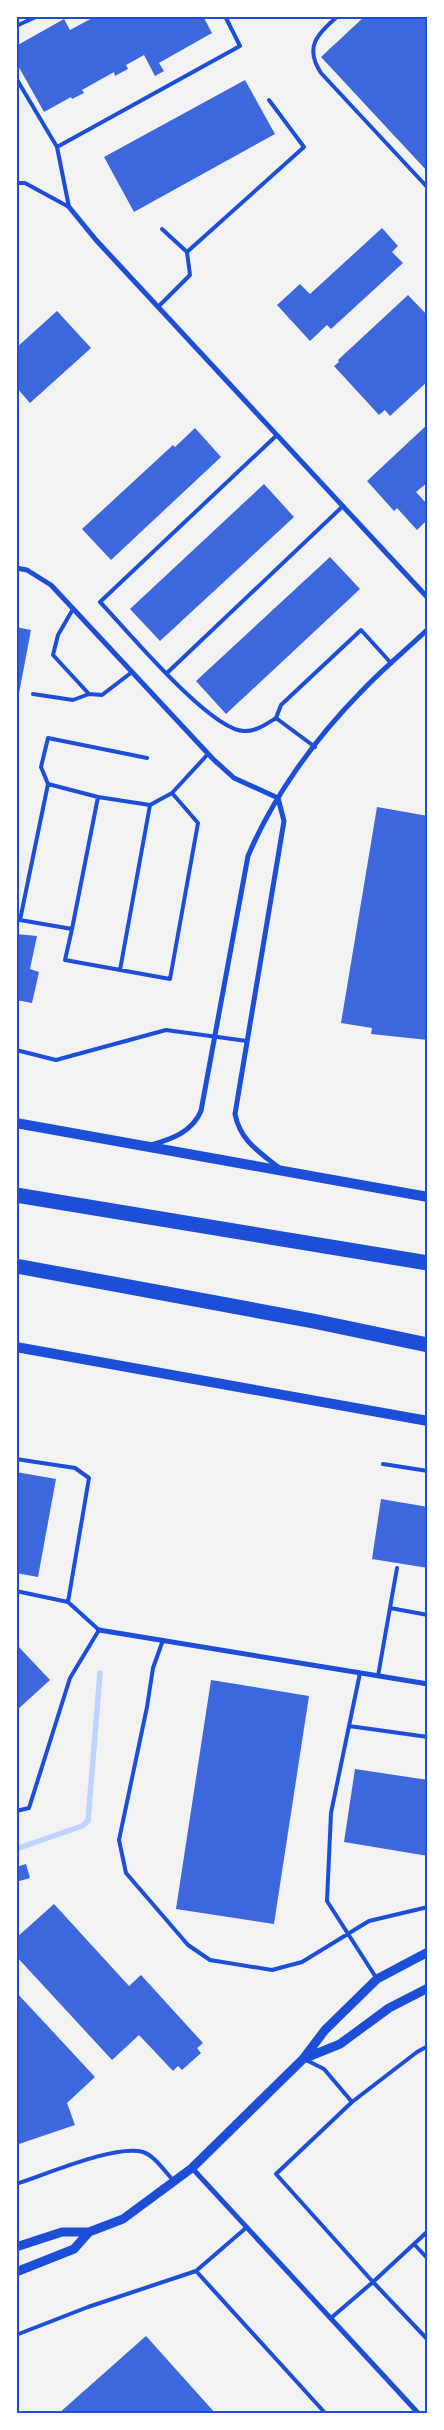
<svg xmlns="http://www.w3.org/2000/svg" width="444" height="2430" viewBox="0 0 444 2430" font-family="'Fira Sans',sans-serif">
  <rect width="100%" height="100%" fill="#f2f2f2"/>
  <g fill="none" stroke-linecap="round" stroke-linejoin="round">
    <!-- stream -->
    <path stroke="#bfd3fe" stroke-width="5.5" d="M 16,1849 L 82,1826 L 88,1821 L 100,1673"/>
  </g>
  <!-- building -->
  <path fill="#3d67dc" d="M 96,16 L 203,16 L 212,33 L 159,63 L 164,71 L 155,76 L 144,55 L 126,65 L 128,69 L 115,76 L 114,72 L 82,90 L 84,93 L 72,99 L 71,97 L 44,112 L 16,62 L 16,46 L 64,19 L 70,30 Z
    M 365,16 L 428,16 L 428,172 L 321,57 Z
    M 245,80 L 275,134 L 134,212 L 104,157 Z
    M 382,228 L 398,246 L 392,252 L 403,263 L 331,329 L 327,325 L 310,341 L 277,305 L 300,284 L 310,294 Z
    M 408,295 L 428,316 L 428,381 L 390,416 L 385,410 L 379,415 L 334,366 L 339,362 L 338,360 Z
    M 57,311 L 91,348 L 30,403 L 16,387 L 16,348 Z
    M 428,424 L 428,482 L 416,492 L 428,505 L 428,519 L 417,530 L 397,508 L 394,511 L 367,481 Z
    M 195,428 L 221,457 L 111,560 L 82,529 L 173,445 L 175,447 Z
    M 264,484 L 294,517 L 160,641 L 130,609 Z
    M 330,557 L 360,589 L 226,714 L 196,681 Z
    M 16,627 L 31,630 L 17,704 L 16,704 Z
    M 377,807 L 428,816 L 428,1040 L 371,1034 L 372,1028 L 341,1023 Z
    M 16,934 L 37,936 L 30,969 L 39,972 L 32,1003 L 16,1000 Z
    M 16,1472 L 56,1479 L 38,1577 L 16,1573 Z
    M 381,1499 L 428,1507 L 428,1568 L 372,1559 Z
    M 16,1644 L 50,1680 L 16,1711 Z
    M 211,1680 L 309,1696 L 274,1924 L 176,1909 Z
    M 355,1769 L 428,1780 L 428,1856 L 344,1842 Z
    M 26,1864 L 30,1878 L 16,1882 L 16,1867 Z
    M 54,1904 L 129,1986 L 141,1975 L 203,2043 L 197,2048 L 201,2053 L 182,2070 L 178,2066 L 173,2071 L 139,2035 L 112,2060 L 16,1956 L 16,1938 Z
    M 16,1992 L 95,2077 L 67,2103 L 75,2125 L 16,2145 Z
    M 146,2336 L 216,2414 L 58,2414 Z"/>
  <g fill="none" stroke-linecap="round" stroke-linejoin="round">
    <!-- service -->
    <path stroke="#1d4ed8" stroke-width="4" d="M 338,16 C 317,34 304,47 321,73 L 428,188
      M 16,26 L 38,16
      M 16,78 L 57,147
      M 16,183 L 25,183 L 69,207
      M 69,207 L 57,147 L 240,46 L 225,16
      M 187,252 L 304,147 L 269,100
      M 158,307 L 190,275 L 187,252 L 162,229
      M 73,609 L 58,635 L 53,655 L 89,694 L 102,695 L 132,672
      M 167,673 L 343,506
      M 33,694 L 73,700 L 89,694
      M 276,718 C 266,724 257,731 245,731 C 212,733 125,628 100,602 L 277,435
      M 315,747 L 276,718 L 281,705 L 361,630 L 391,663
      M 147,758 L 48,738 L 41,767 L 48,784 L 20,920 L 72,929 L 65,960 L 170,979 L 198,823 L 172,793 L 208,754
      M 48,784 L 98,797 L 72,929
      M 98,797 L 150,805
      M 120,970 L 150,805 L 172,793
      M 16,1050 L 56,1060 L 166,1030 L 247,1041
      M 16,1459 L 75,1468 L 89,1478 L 68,1602
      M 383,1464 L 428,1471
      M 16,1591 L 68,1602 L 99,1630 L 70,1678 L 29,1808 L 16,1811
      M 390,1608 L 428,1615
      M 163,1640 L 153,1668 L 147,1707 L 119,1840 L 126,1873 L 188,1945 L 210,1960 L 272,1970 L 302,1962 L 369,1921 L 428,1907
      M 360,1673 L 331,1813 L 327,1901 L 377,1979
      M 378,1676 L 397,1568
      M 349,1726 L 428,1737
      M 304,2059 L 324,2069 L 352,2102
      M 16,2184 C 45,2175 115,2144 143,2152 C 155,2156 165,2172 174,2181
      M 428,2231 L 373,2282 L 428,2340
      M 414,2244 L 428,2259
      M 196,2271 L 326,2414
      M 331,2318 L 373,2282 L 276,2174 L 352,2102 L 417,2052 L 428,2046
      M 16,2335 L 88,2307 L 196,2271 L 247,2227"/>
    <!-- minor -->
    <path stroke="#1d4ed8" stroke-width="5" d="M 69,207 L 96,240 L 428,598
      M 16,568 L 27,570 L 51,585 L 213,759 L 234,778 L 278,798
      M 278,798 L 284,821 L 235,1114 C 240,1140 258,1151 278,1167
      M 151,1145 C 172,1139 192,1132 201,1111 L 248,856 C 273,797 314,740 359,694 C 380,671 405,651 428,629
      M 99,1630 L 428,1684
      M 192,2168 L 419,2414"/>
    <!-- tertiary -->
    <path stroke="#1d4ed8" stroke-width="9" d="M 303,2059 L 340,2044 L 389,2008 L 428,1988
      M 16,2247 L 62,2232 L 89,2232 L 123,2219 L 192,2168 L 303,2059 L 325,2030 L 377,1979 L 428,1952
      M 16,2272 L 74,2249 L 89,2232"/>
    <!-- secondary -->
    <path stroke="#1d4ed8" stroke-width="10" d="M 16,1123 L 428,1197
      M 16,1347 L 428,1421"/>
    <!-- motorway -->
    <path stroke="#1d4ed8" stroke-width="15" d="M 16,1195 L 428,1263
      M 16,1266 L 313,1321 L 428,1345"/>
  </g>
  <!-- border -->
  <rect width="444" height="2430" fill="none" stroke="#ffffff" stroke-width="35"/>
  <rect x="18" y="18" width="408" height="2394" fill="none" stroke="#1d4ed8" stroke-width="2"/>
</svg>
